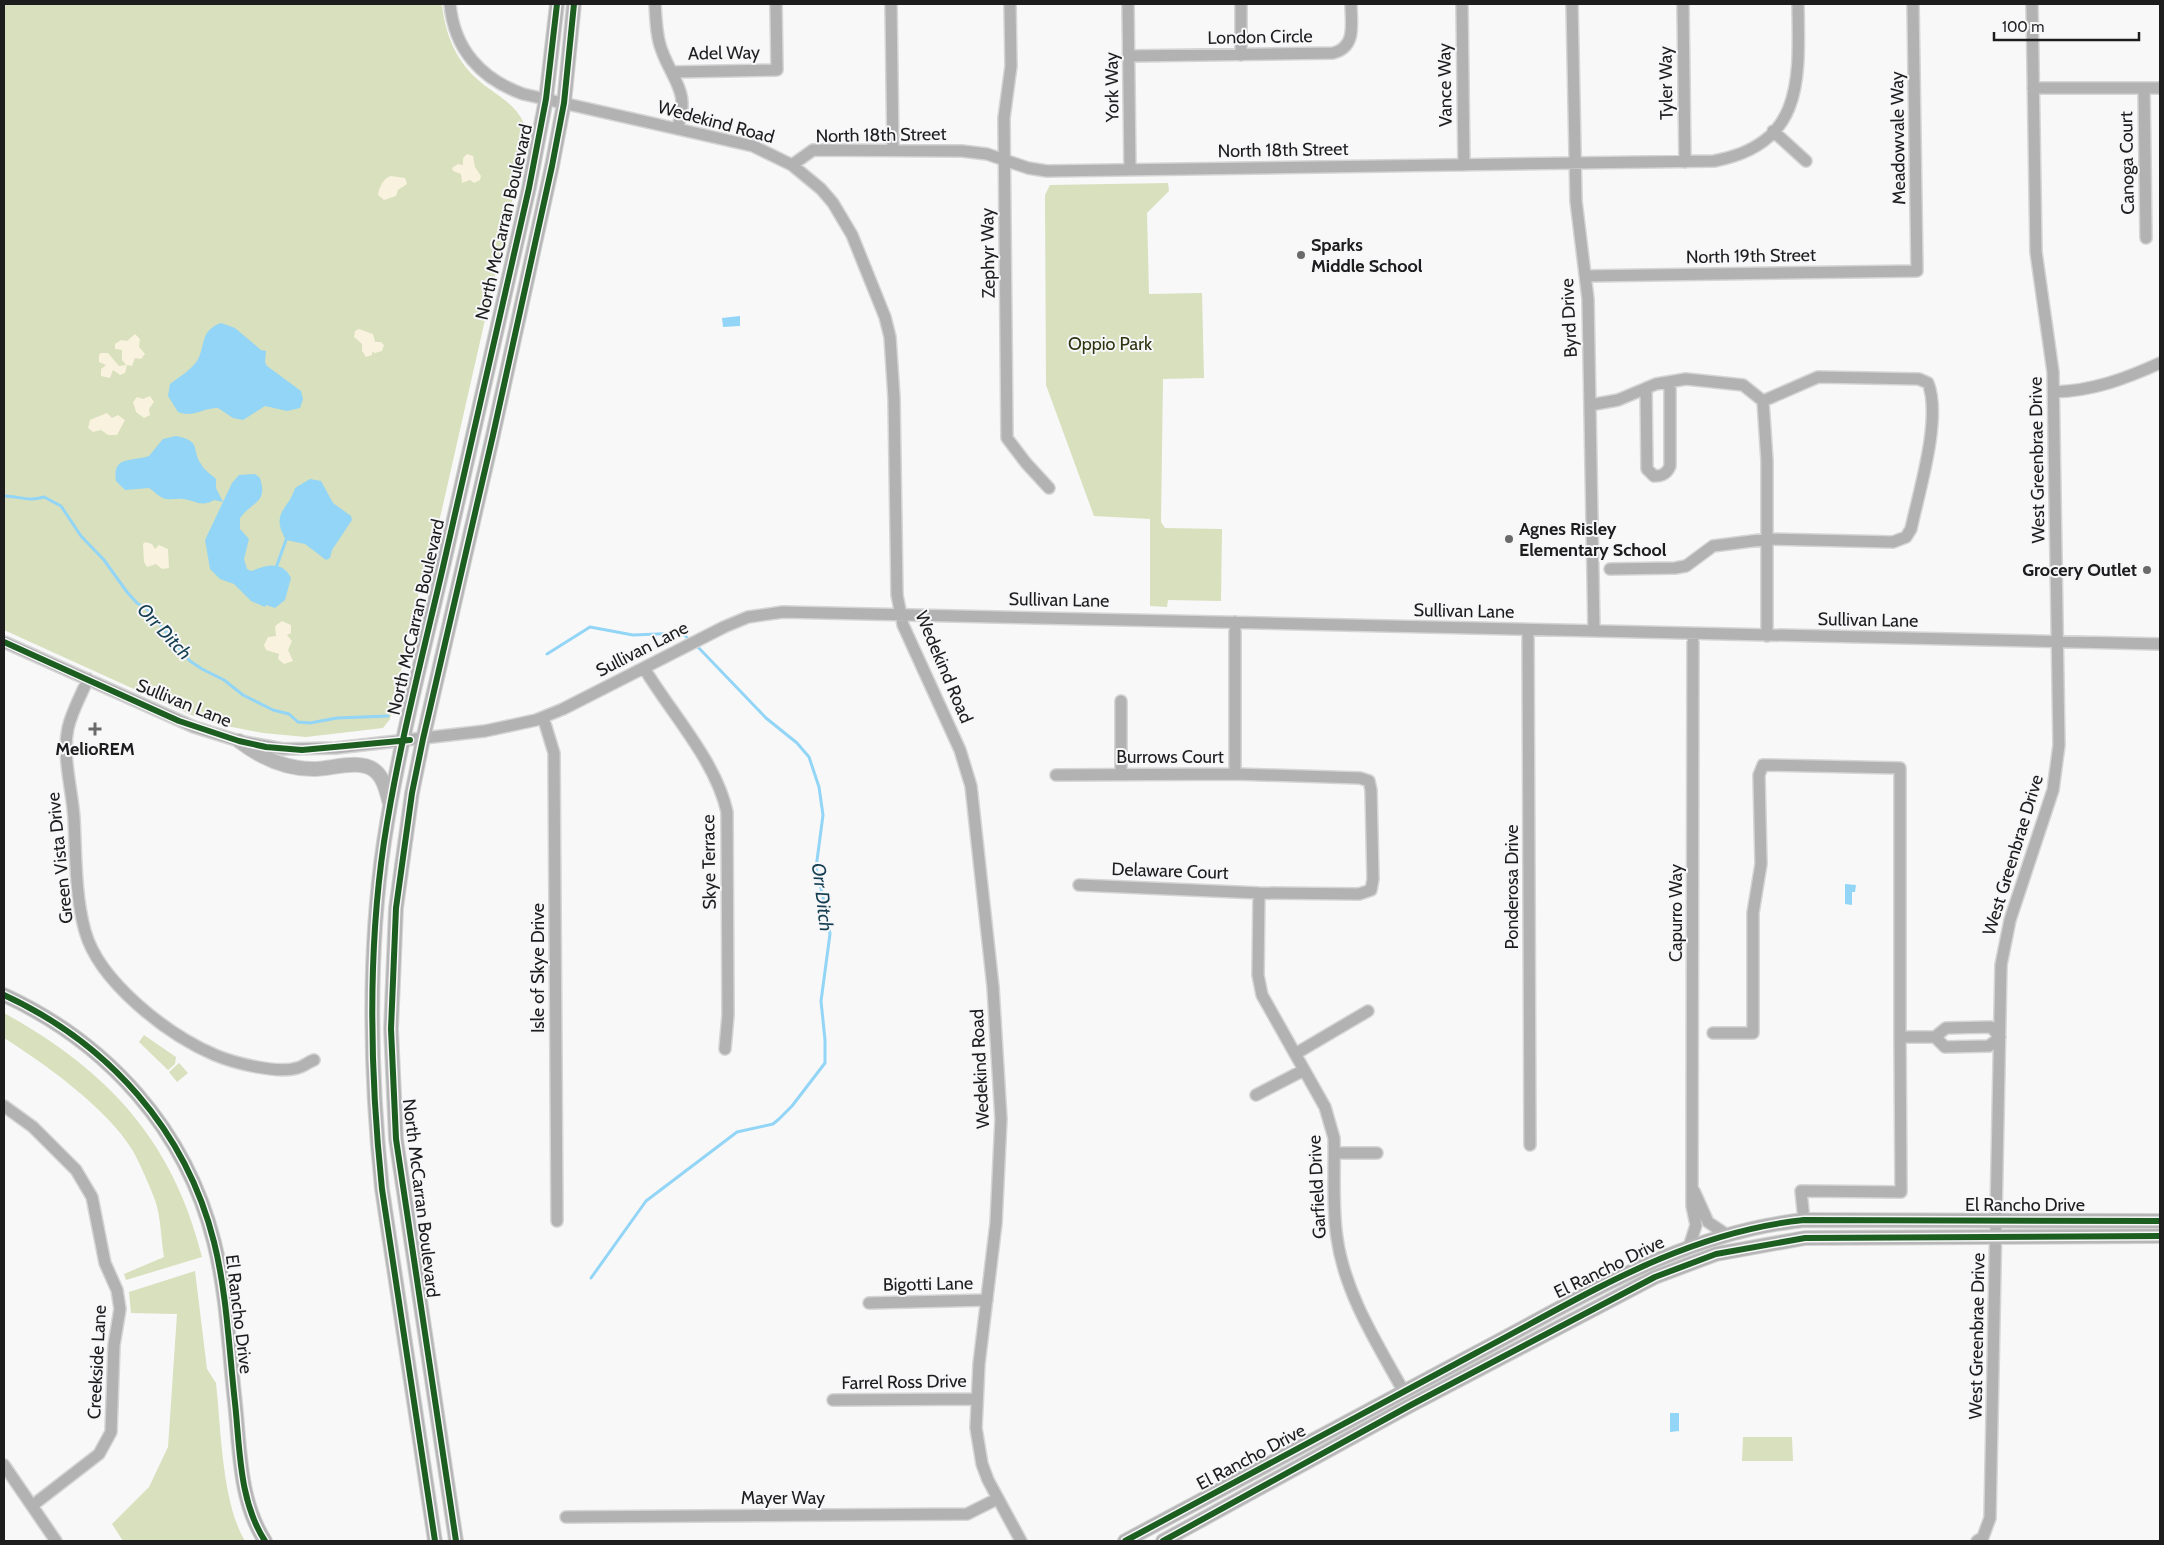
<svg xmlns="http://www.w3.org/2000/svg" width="2164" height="1545" viewBox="0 0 2164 1545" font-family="Cabin,sans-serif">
  <rect width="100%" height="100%" fill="#f8f8f8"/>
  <!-- green -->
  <path fill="#d8e0bd" d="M 4,4 L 442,4 C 445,33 455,59 477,79 C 492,93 520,105 525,128 C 528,147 518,173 514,192 L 430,562 L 419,591 L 390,719 L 383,728 L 306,737 L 263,733 L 227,726 L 191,715 L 4,630 Z
    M 1168,183 L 1169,191 L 1147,213 L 1149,294 L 1202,293 L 1204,378 L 1163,379 L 1161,522 L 1165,528 L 1222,529 L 1221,601 L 1168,600 L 1167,607 L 1150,606 L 1150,519 L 1094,516 L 1046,385 L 1045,195 L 1050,185 Z
    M 4,1013 C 107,1070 173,1140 202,1257 L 126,1280 L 124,1274 L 164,1257 C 161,1239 161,1217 155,1200 C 149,1184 141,1166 133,1151 C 107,1108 45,1064 4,1038 Z
    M 144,1035 L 176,1057 L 175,1064 L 168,1070 L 139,1042 Z
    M 179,1063 L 188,1073 L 177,1082 L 169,1072 Z
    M 195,1271 L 207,1369 L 216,1383 C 221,1428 222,1503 245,1541 L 123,1541 L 112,1524 L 149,1487 L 168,1447 L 177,1314 L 131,1313 L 129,1292 Z
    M 1743,1437 L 1792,1437 L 1793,1461 L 1742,1461 Z"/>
  <!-- sand -->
  <path fill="#f8f2de" d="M 467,154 L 473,156 L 475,167 L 481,176 L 480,180 L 474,183 L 470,180 L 462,183 L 461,174 L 453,171 L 452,168 L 458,164 L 463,165 L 463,158 Z
    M 391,176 L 405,178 L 407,184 L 398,190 L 396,196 L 384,200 L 378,195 C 379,188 383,178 391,176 Z
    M 359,329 L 373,334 L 375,342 L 381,342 L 384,345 L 382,351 L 375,353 L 372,352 L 372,355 L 366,357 L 362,351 L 362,344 L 354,337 L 355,331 Z
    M 135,334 L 140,339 L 139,347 L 145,354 L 141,359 L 135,358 L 132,366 L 127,365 L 125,373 L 120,375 L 113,370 L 110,378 L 101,376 L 101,369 L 106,365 L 99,362 L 99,355 L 101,353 L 108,353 L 119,366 L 126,365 L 122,360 L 122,350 L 115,349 L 115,344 L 121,340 L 127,341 Z
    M 150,396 L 154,402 L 149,409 L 150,415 L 144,418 L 136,412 L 133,402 L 137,397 L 143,399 Z
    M 107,413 L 112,418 L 118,415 L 125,420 L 117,435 L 108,435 L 101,430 L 93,432 L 88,428 L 90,420 Z
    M 145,542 L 152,544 L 155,549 L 159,545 L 168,549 L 169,568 L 162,569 L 156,564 L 147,567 L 144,562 L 143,544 Z
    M 282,621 L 291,625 L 291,633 L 287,635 L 292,641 L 288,650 L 293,661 L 284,664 L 278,659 L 279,654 L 266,650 L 264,645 L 268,637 L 276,636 L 275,626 Z"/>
  <!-- water -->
  <path fill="#92d5f6" d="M 740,316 L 740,326 L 723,327 L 722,318 Z
    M 221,323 L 235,328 L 261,350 L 266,351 L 265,362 L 267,366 L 301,391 L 303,399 L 300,408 L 287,411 L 265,406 L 243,420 L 233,418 L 218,408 C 202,408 194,418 178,412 L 168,396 L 170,384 C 179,377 190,371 197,361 C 206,346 199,331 221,323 Z
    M 176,436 C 202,441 191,449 201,464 C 204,470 211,474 216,479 L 216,488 L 223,502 L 232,483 L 239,475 L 255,474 L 260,478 C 268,503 253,501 240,518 L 240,529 L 249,539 L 244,559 L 247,569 L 251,571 C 267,565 282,560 291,578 L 285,600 L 275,608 L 266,605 L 265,607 L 251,601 L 234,584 L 220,579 L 210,569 L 205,540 L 223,502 L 214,500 C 201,508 195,500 183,499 C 176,498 169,501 163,498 C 158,496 154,491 149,488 L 125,490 L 116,481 C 112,455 132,462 149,456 L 163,439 Z
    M 310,479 L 321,481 L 333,503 L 351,516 L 352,520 L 332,550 L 330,558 L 326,560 L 305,544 L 286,540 C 270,512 288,511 295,488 Z
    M 1845,884 L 1856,885 L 1855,892 L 1852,892 L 1852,905 L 1845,904 Z
    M 1670,1413 L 1679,1413 L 1679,1431 L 1670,1432 Z"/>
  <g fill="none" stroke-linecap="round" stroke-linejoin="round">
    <!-- stream -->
    <path stroke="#92d5f6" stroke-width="3" d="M 4,496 C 20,496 27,502 44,497 L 61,506 L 81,536 L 104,560 L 127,592 L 137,603 L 147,609 L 190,661 L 202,669 L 224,680 L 243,695 L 273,710 L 289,714 L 298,722 L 310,723 L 337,718 L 388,716
      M 277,565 L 286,540
      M 547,654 L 590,627 L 633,635 L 682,633 L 691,641
      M 591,1278 L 646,1201 L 737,1132 L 773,1124 L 779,1119 L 792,1106 L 825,1063 L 825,1040 L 821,1001 L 830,934 L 827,914 L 816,868 L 823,815 L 819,787 L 809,757 L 797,743 L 766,718 L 696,645"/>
    <defs>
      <path id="minor" d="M 450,4 C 454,49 481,79 523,94 L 753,146 L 792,165 L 821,189 L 833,203 L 852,235 L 885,317 L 890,337 L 894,398 L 897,595 L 903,625 L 960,750 L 971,786 L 993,987 L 1001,1119 L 996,1223 L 979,1364 L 976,1428 L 982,1464 L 988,1480 L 1021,1541
        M 655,4 C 656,19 656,36 662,51 C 673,81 691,93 677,128
        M 891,4 L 893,150
        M 1010,4 L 1011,66 L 1004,118 L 1007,438 L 1026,463 L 1049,488
        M 1128,4 L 1130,170
        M 1241,4 L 1241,55
        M 1462,4 L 1464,165
        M 1572,4 L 1576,201 L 1588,299 L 1594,631
        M 1683,4 L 1685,162
        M 1129,56 L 1333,53 C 1357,47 1351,23 1351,4
        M 673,72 L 777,70 L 776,4
        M 2033,88 L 2160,88
        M 2144,88 L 2146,238
        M 1773,131 L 1806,161
        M 792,165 L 813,150 L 962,151 L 987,154 L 1028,168 L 1047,171 L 1714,161 C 1805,144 1799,78 1798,4
        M 1586,276 L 1917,271 L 1913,4
        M 1646,388 L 1647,469 L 1654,476 C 1662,476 1667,474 1670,466 L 1670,382
        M 2054,392 C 2092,391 2125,379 2160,363
        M 1590,405 L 1618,400 L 1656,384 L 1686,379 L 1743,385 L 1763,401 L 1767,461 L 1767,636
        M 1610,569 L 1675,568 L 1686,566 L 1713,546 L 1768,539 L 1893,542 L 1906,537 L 1911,529 C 1919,491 1942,418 1928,383 L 1919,379 L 1818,377 L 1763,401
        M 1528,630 L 1530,1145
        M 4,642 L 194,727 L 239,741 L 283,749 L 336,748 L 485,731 L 536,720 L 563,709 L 724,627 L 748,617 L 783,612 L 2160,644
        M 644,668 C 671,713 716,761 727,812 L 728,1015 L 725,1049
        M 88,679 C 81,695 72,711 68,728 C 62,756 72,789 74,818 C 76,855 75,895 85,931 C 99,982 168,1035 215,1055 C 234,1063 277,1074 297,1068 C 303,1067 308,1062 314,1060
        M 543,717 L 554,753 L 557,1221
        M 1121,774 L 1121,701
        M 1235,774 L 1235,622
        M 1056,775 L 1235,774 L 1360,778 L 1369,781 L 1371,790 L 1373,879 L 1371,890 L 1359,894 L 1259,893 L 1079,885
        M 1259,893 L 1258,975 L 1262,995 L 1325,1107 L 1334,1138 C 1335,1171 1332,1205 1337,1238 C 1345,1294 1377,1343 1404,1392
        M 1713,1033 L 1753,1033 L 1753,913 L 1761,864 L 1759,775 L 1763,765 L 1900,768 L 1900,1037
        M 1295,1054 L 1368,1011
        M 1256,1095 L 1304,1070
        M 4,1106 L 33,1127 L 76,1170 L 92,1197 L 105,1263 L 117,1290 L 120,1309 L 114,1345 L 111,1432 L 99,1454 L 33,1505
        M 1334,1153 L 1377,1153
        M 1694,1191 L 1708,1222 L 1727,1235
        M 1804,1220 L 1801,1191 L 1901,1192 L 1900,1037 L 1935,1037 L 1946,1028 L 1991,1027 L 2000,1037 L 1989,1046 L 1945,1047 L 1935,1037
        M 1689,1247 L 1696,1225 L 1692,1206 L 1693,635
        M 869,1303 L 987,1300
        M 833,1400 L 976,1399
        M 4,1465 L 56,1541
        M 566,1517 L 967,1514 L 997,1499
        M 1977,1541 L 1983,1537 L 1990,1518 L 2001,965 L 2010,920 L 2053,790 L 2059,745 L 2053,372 L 2036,252 L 2032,4"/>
      <path id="major" d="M 239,741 C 260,757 286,769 313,769 C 331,769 359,759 374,770 C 384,777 387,793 390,804
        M 4,995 C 108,1043 186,1130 214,1242 C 227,1294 229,1350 235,1403 C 240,1449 239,1501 265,1541
        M 435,1541 L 382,1189 C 370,1074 367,957 384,842 C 398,750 422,658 443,567 C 471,441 499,315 529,188 L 546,99 L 557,4
        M 456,1541 L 396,1139 L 391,1029 L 396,908 L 412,793 L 423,739 L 493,435 L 552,166 L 564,103 L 574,4
        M 1125,1541 C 1242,1478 1359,1415 1476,1353 C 1583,1297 1681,1233 1804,1220 L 2160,1221
        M 1163,1541 L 1411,1405 L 1655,1277 L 1716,1254 L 1805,1238 L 2160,1236"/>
    </defs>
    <!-- minor casing -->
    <use href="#minor" stroke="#d5d5d5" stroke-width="14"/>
    <!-- major casing -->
    <use href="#major" stroke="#d5d5d5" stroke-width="16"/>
    <!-- minor -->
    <use href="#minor" stroke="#b3b2b2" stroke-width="11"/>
    <!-- major -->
    <use href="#major" stroke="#b7b6b6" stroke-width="14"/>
    <defs>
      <path id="cycleway" d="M 4,642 L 179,721 L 239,741 L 266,747 L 302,750 L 410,740
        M 4,995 C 108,1043 186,1130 214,1242 C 227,1294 229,1350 235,1403 C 240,1449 239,1501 265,1541
        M 435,1541 L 382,1189 C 370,1074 367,957 384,842 C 398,750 422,658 443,567 C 471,441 499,315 529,188 L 546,99 L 557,4
        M 456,1541 L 396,1139 L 391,1029 L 396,908 L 412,793 L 423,739 L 493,435 L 552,166 L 564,103 L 574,4
        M 1125,1541 C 1242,1478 1359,1415 1476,1353 C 1583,1297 1681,1233 1804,1220 L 2160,1221
        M 1163,1541 L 1411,1405 L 1655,1277 L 1716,1254 L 1805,1238 L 2160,1236"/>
    </defs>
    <!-- cycleway casing -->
    <use href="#cycleway" stroke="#f7f7f9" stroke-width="9"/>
    <!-- cycleway -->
    <use href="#cycleway" stroke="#1b5e20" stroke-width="6"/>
  </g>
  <!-- markers -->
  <g fill="#6a6a6a" stroke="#f7f7f9" stroke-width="2">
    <circle cx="1301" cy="255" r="5"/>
    <circle cx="1509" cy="539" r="5"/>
    <circle cx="2147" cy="570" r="5"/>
    <path d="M92.5 721.5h5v5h5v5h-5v5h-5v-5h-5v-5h5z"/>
  </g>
  <g text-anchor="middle" stroke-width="4" stroke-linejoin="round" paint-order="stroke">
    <!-- street labels -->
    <g font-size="18" fill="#1d1d1e" stroke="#f7f7f9">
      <text transform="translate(1260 37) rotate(-1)" y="6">London Circle</text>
      <text transform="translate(724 53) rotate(-1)" y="6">Adel Way</text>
      <text transform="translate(1666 83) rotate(-91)" y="6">Tyler Way</text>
      <text transform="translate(1445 85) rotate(-91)" y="6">Vance Way</text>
      <text transform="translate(1112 87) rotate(-91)" y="6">York Way</text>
      <text transform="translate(716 122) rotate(15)" y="6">Wedekind Road</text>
      <text transform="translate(881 135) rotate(-1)" y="6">North 18th Street</text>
      <text transform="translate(1898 138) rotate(-91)" y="6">Meadowvale Way</text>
      <text transform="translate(1283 150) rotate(-1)" y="6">North 18th Street</text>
      <text transform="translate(2127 163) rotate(-91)" y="6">Canoga Court</text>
      <text transform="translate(504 222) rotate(-77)" y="6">North McCarran Boulevard</text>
      <text transform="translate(988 253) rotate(-91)" y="6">Zephyr Way</text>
      <text transform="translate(1751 256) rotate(-1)" y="6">North 19th Street</text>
      <text transform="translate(1569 318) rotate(-93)" y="6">Byrd Drive</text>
      <text transform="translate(2037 460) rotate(-91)" y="6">West Greenbrae Drive</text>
      <text transform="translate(1059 600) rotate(1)" y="6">Sullivan Lane</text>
      <text transform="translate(1464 611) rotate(1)" y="6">Sullivan Lane</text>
      <text transform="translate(416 617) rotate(-77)" y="6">North McCarran Boulevard</text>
      <text transform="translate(1868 620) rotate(1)" y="6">Sullivan Lane</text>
      <text transform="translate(642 649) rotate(-27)" y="6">Sullivan Lane</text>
      <text transform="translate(944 667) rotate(67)" y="6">Wedekind Road</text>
      <text transform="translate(184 703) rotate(22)" y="6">Sullivan Lane</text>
      <text x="1170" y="763">Burrows Court</text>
      <text transform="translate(2013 855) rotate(-73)" y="6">West Greenbrae Drive</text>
      <text transform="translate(60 858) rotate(-96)" y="6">Green Vista Drive</text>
      <text transform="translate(709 862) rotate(-91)" y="6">Skye Terrace</text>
      <text transform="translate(1170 871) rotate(2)" y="6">Delaware Court</text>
      <text transform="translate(1512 887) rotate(-90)" y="6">Ponderosa Drive</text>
      <text transform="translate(1676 913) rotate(-90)" y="6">Capurro Way</text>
      <text transform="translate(538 968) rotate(-90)" y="6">Isle of Skye Drive</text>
      <text transform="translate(980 1069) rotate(-93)" y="6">Wedekind Road</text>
      <text transform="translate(1317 1187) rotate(-93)" y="6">Garfield Drive</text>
      <text transform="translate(421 1198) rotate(83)" y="6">North McCarran Boulevard</text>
      <text x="2025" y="1211">El Rancho Drive</text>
      <text transform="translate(1609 1267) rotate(-26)" y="6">El Rancho Drive</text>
      <text transform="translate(928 1284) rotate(-1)" y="6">Bigotti Lane</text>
      <text transform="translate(239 1314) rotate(83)" y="6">El Rancho Drive</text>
      <text transform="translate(1977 1336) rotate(-89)" y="6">West Greenbrae Drive</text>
      <text transform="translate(97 1362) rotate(-87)" y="6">Creekside Lane</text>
      <text transform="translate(904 1382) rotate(-1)" y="6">Farrel Ross Drive</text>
      <text transform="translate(1251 1457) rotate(-28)" y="6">El Rancho Drive</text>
      <text x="783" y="1504">Mayer Way</text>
    </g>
    <!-- poi labels -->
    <g font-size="18" font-weight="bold" fill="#1d1d1e" stroke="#f7f7f9" text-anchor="start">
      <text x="1311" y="251">Sparks<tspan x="1311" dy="21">Middle School</tspan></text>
      <text x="1519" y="535">Agnes Risley<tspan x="1519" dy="21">Elementary School</tspan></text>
      <text x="2137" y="576" text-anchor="end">Grocery Outlet</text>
      <text x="95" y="755" text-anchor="middle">MelioREM</text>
    </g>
    <!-- park labels -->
    <g font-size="18" fill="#2e3511" stroke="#f7f7f9">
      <text x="1110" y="350">Oppio Park</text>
    </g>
    <!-- water labels -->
    <g font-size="19" font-style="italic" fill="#143e51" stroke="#f7f7f9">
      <text transform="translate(165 631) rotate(47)" y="7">Orr Ditch</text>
      <text transform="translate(823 897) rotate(83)" y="7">Orr Ditch</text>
    </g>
  </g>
  <!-- border -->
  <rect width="2164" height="1545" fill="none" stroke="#1d1d1e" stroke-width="10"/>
  <!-- scale -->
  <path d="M1994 32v8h145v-8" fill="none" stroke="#1d1d1e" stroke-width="2.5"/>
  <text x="2002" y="32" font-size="15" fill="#1d1d1e" stroke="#f7f7f9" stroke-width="4" paint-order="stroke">100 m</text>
</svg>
